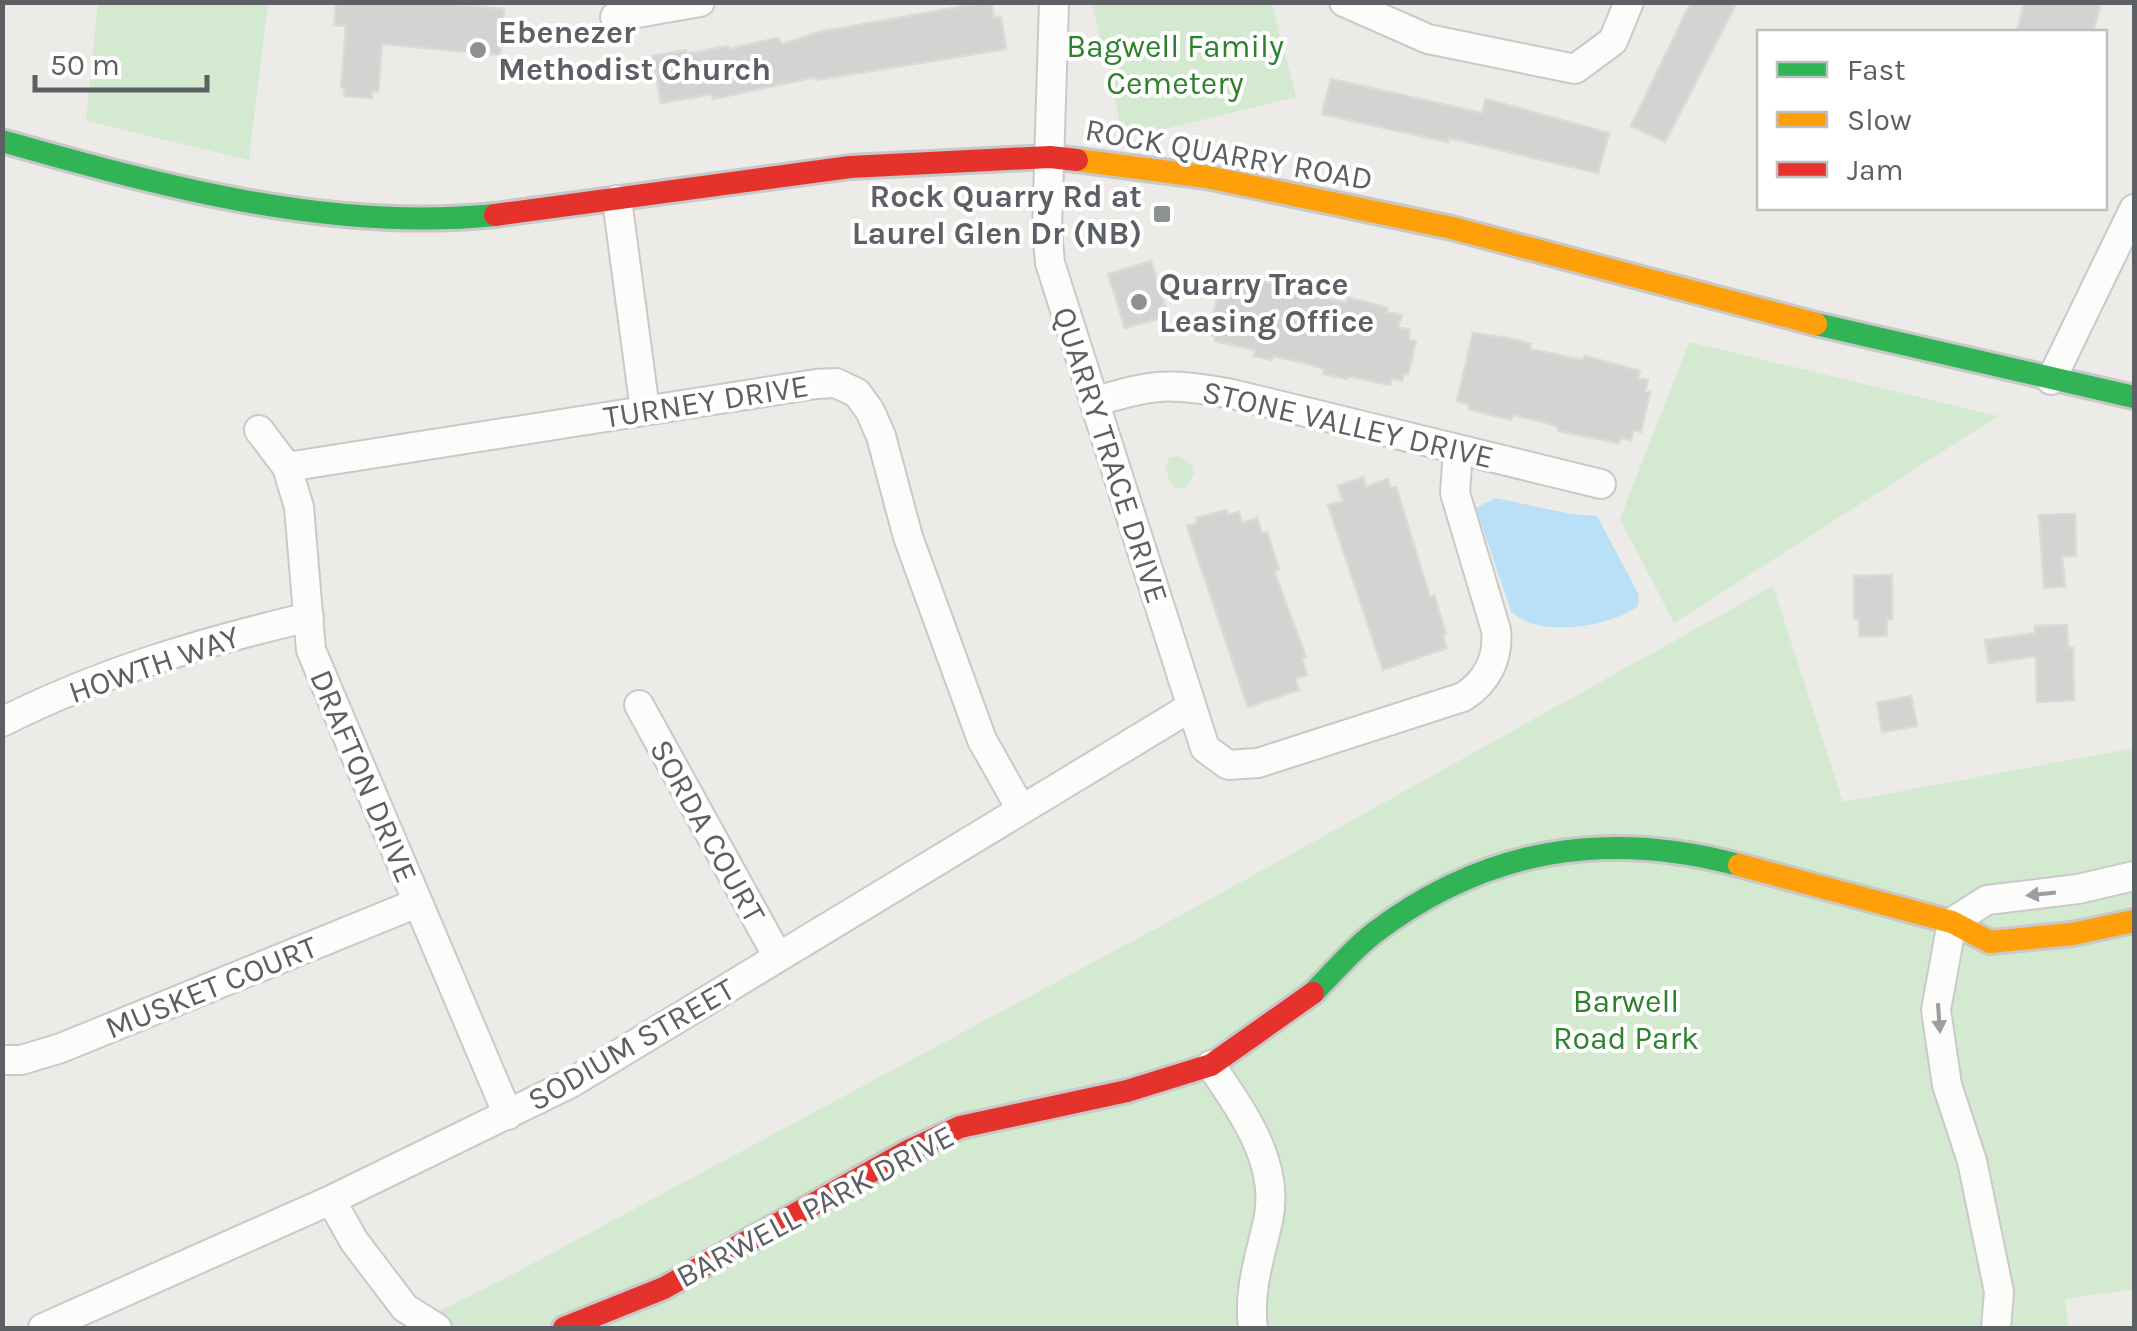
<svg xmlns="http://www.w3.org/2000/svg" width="2137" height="1331" viewBox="0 0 2137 1331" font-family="Karla,sans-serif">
  <rect width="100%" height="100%" fill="#ecebe7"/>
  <!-- green -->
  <path fill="#d4ead0" d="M 98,3 L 268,3 L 249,160 L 86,121 Z
    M 1092,3 L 1272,3 L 1296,97 L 1124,139 Z
    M 1689,342 L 1998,416 L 1674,623 L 1620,519 Z
    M 1179,456 L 1192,466 L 1194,474 L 1186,487 L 1176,489 L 1170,482 L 1165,467 L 1169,458 Z
    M 1773,586 L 1843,802 L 2134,748 L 2134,1289 L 2065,1299 L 2069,1328 L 404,1328 L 502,1280 L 1207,901 Z"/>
  <!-- water -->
  <path fill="#bae0f8" d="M 1495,498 L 1571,514 L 1597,516 L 1639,595 L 1638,606 C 1610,627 1537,639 1511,611 L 1476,508 Z"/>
  <!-- building -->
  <path fill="#d4d3d1" stroke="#dcdad6" stroke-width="2.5" d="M 336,2 L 439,2 L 504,9 L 500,55 L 382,44 L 378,91 L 372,91 L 372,98 L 344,96 L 345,88 L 341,87 L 346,26 L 334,25 Z
    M 987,2 L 991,2 L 994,18 L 1001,17 L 1006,49 L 816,80 L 816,77 L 713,99 L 712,94 L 661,103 L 653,56 L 686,50 L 686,54 L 728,46 L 729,49 L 777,38 L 783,44 L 819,32 Z
    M 1691,2 L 1737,2 L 1665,142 L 1631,126 Z
    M 2024,2 L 2101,2 L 2093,32 L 2017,32 Z
    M 1331,79 L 1482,113 L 1486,99 L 1609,133 L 1598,173 L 1449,138 L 1448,142 L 1322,114 Z
    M 1151,261 L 1168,316 L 1125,328 L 1108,274 Z
    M 1237,278 L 1293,286 L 1292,290 L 1346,303 L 1347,297 L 1388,308 L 1387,312 L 1402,315 L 1398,327 L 1410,330 L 1408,339 L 1416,341 L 1408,374 L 1404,373 L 1402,381 L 1392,378 L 1390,385 L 1347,376 L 1347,379 L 1323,374 L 1324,369 L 1308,364 L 1273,356 L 1272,360 L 1254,356 L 1255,350 L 1215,341 L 1216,336 L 1208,334 L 1220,286 L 1234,290 Z
    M 1473,333 L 1514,339 L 1531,344 L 1530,349 L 1582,360 L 1585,356 L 1640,371 L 1638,378 L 1648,380 L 1645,391 L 1650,392 L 1641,432 L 1634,430 L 1631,440 L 1620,438 L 1619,443 L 1558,431 L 1558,427 L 1544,422 L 1513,415 L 1511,420 L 1469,409 L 1470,405 L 1457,401 Z
    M 1363,477 L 1366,487 L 1388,479 L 1391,489 L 1396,487 L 1430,597 L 1434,595 L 1446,634 L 1442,635 L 1447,648 L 1383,670 L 1328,505 L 1343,501 L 1338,486 Z
    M 1226,510 L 1228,515 L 1239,512 L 1242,523 L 1257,518 L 1262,533 L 1267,532 L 1279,569 L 1274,571 L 1306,657 L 1302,659 L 1307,675 L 1295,679 L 1299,690 L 1248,707 L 1187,526 L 1197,523 L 1196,518 Z
    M 2075,514 L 2076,556 L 2062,556 L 2065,586 L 2044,588 L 2039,515 Z
    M 1892,575 L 1892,619 L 1887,619 L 1887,636 L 1859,636 L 1859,619 L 1854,619 L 1854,576 Z
    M 2067,625 L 2068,648 L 2073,648 L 2074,700 L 2037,702 L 2036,656 L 1989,663 L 1985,640 L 2035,633 L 2035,626 Z
    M 1911,696 L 1917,726 L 1882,732 L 1877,703 Z"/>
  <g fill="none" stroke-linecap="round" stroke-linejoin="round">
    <defs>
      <path id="street" d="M 1054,2 L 1047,230 L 1050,263 L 1205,748 L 1228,765 L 1258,763 L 1463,697 C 1487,682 1499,658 1496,630 L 1455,493 L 1458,450
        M 1344,2 L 1428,39 L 1575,69 L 1613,41 L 1629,2
        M 615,17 L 700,2
        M 617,200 L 645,410
        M 2051,380 L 2134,209
        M 1094,402 C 1155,383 1170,383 1232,394 L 1601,484
        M 259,430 L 287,467 L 299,507 L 311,650 L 508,1115
        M 287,467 L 816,384 L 836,383 L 857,393 L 870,411 L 881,436 L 908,537 L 982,740 L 1021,809
        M 639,705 L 778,957
        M 2,722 C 101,672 203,642 309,617
        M 2,1060 L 21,1060 L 61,1048 L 417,903
        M 1211,1065 C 1241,1111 1281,1162 1268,1221 C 1260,1257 1248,1291 1253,1328
        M 331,1200 L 354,1241 L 405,1308 L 437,1328
        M 43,1328 L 331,1200 L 571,1083 L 1191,707
        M 1996,1328 L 1999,1292 L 1972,1161 L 1947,1085 L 1936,1010 L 1952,922 L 1987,900 L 2078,889 L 2134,876"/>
      <path id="fast" d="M 2,141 C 161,186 329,232 495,215
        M 1816,324 L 2134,397
        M 1313,993 C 1333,973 1352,950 1374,933 C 1485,849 1605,829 1739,865"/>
      <path id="slow" d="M 1077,160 L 1207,177 L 1452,228 L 1816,324
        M 1739,865 L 1952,922 L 1990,942 L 2072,934 L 2134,921"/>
      <path id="jam" d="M 495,215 L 850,167 L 1050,157 L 1077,160
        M 564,1328 L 664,1288 L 906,1152 L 960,1127 L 1127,1091 L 1211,1065 L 1313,993"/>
    </defs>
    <!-- street casing -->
    <use href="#street" stroke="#c9c9c9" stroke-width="32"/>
    <!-- fast casing -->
    <use href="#fast" stroke="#c7c8c7" stroke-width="28"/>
    <!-- slow casing -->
    <use href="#slow" stroke="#c7c8c7" stroke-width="28"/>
    <!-- jam casing -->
    <use href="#jam" stroke="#c7c8c7" stroke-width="28"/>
    <!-- street -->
    <use href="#street" stroke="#fcfcfb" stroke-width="28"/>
    <!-- fast -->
    <use href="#fast" stroke="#30b455" stroke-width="22"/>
    <!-- slow -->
    <use href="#slow" stroke="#ff9f0a" stroke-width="22"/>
    <!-- jam -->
    <use href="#jam" stroke="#e5322d" stroke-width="22"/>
  </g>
  <!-- one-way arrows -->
  <defs><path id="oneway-solid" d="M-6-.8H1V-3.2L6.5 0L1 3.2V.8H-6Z" transform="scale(2.5)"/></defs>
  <g fill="#9c9ea1">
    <use href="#oneway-solid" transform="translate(2041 894) rotate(174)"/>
    <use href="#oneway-solid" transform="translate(1939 1018) rotate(86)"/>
  </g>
  <!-- markers -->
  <g fill="#8e9192" stroke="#fff" stroke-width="4">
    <circle cx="478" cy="50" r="10"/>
    <rect x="1152" y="204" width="20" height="20" rx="5"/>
    <circle cx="1139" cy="302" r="10"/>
  </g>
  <g text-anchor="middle" stroke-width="8" stroke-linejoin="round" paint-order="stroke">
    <!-- poi labels -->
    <g font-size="32" font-weight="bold" fill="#5c6065" stroke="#fff" text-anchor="start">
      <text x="498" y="43">Ebenezer<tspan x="498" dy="37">Methodist Church</tspan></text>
      <text x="1142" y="207" text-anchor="end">Rock Quarry Rd at<tspan x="1142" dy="37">Laurel Glen Dr (NB)</tspan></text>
      <text x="1159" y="295">Quarry Trace<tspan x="1159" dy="37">Leasing Office</tspan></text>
    </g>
    <!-- park labels -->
    <g font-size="32" fill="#2e822e" stroke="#fff">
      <text x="1175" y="57">Bagwell Family<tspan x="1175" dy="37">Cemetery</tspan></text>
      <text x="1626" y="1012">Barwell<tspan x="1626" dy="37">Road Park</tspan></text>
    </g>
    <!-- street labels -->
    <g font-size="32" fill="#5c6065" stroke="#fff">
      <text transform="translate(1229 154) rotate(10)" y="11">ROCK QUARRY ROAD</text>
      <text transform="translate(706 401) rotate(-9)" y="11">TURNEY DRIVE</text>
      <text transform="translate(1348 424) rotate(13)" y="11">STONE VALLEY DRIVE</text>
      <text transform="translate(1111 455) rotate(72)" y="11">QUARRY TRACE DRIVE</text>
      <text transform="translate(154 664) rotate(-19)" y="11">HOWTH WAY</text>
      <text transform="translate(364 776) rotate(67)" y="11">DRAFTON DRIVE</text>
      <text transform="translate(708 831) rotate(61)" y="11">SORDA COURT</text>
      <text transform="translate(211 987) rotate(-22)" y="11">MUSKET COURT</text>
      <text transform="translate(631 1044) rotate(-30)" y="11">SODIUM STREET</text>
      <text transform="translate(815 1206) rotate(-28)" y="11">BARWELL PARK DRIVE</text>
    </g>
  </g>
  <!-- border -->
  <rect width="2137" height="1331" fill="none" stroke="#5c6065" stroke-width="10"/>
  <!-- legend -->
  <rect x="1757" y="30" width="350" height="180" fill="#ffffff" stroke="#bebfc1" stroke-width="2.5"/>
  <rect x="1777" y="62" width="50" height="15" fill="#30b455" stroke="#bebfc1" stroke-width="2.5"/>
  <text x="1847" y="80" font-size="30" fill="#5c6065">Fast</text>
  <rect x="1777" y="112" width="50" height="15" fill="#ff9f0a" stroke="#bebfc1" stroke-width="2.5"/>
  <text x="1847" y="130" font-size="30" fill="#5c6065">Slow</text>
  <rect x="1777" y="162" width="50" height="15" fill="#e5322d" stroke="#bebfc1" stroke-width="2.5"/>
  <text x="1847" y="180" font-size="30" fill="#5c6065">Jam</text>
  <!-- scale -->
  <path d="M35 75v15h172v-15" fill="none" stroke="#5c6065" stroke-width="5"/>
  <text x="50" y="75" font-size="30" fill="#5c6065" stroke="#ffffff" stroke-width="8" paint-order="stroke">50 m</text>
</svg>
